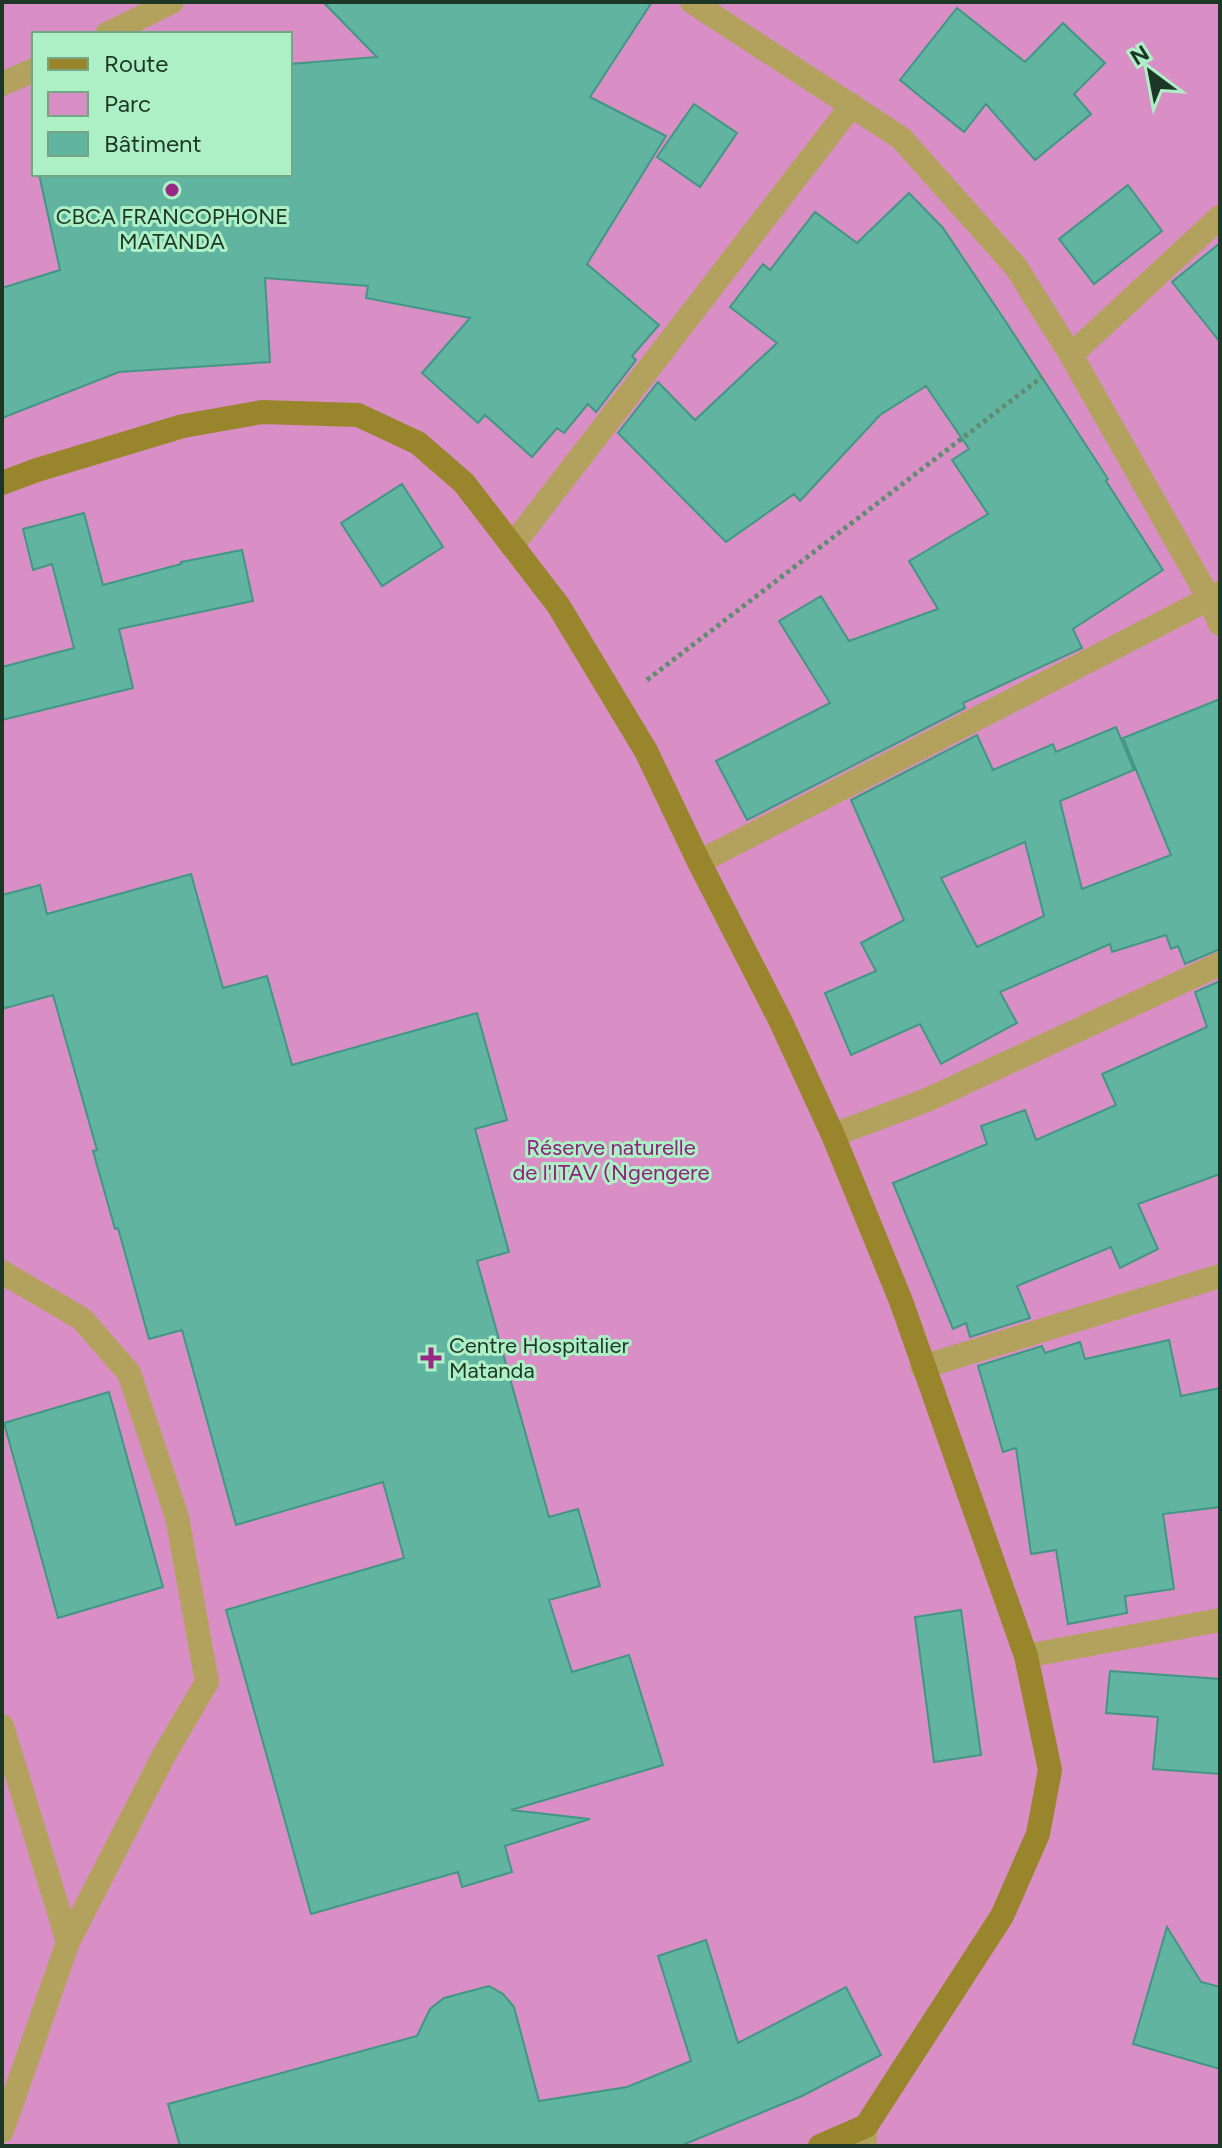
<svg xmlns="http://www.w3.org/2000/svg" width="1222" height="2148" viewBox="0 0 1222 2148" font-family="Figtree,sans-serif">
  <rect width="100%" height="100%" fill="#aef0c6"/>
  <!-- green -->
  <path fill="#d98fc6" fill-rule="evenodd" d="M 2,2 L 1220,2 L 1220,2146 L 2,2146 ZM 34,34 L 290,34 L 290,174 L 34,174 Z"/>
  <!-- building -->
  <path fill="#60b4a0" stroke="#429784" stroke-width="2" fill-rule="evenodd" d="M 323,2 L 652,2 L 590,97 L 666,136 L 587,264 L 659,325 L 632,356 L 636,360 L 596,412 L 588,404 L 564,433 L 557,428 L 532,457 L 485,415 L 478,423 L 422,373 L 470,318 L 366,298 L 368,286 L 265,278 L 270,362 L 119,372 L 2,418 L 2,288 L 60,270 L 39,174 L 290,174 L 290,64 L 377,57 Z
    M 957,8 L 1025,62 L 1063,23 L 1105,63 L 1074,94 L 1091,114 L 1035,160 L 986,104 L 964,132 L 900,80 Z
    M 694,104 L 737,133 L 700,187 L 657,157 Z
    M 1128,185 L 1162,231 L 1094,284 L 1059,239 Z
    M 909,193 L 943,228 L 1006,322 L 1108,479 L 1106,481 L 1163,570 L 1073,629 L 1082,648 L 963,703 L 965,708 L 747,820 L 716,761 L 830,703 L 779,621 L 821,596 L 849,641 L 938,609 L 909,561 L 988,514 L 952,460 L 969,449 L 926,386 L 880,415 L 800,501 L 794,494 L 726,542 L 618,433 L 658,382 L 695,420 L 777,343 L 730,307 L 763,264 L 770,270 L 815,212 L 857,243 Z
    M 1220,243 L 1220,342 L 1172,282 Z
    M 402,484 L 443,547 L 382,586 L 341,523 Z
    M 84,513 L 103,585 L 181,564 L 181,562 L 242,550 L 253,601 L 119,629 L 133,688 L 2,720 L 2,667 L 74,648 L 52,564 L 33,570 L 23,529 Z
    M 1220,699 L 1220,949 L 1185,964 L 1178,946 L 1171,949 L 1166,935 L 1112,952 L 1110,944 L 1000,992 L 1017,1023 L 941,1064 L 920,1024 L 851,1055 L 825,993 L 876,971 L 861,943 L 904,920 L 851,800 L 977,735 L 993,770 L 1053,744 L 1056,752 L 1116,727 L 1134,770 L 1060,801 L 1082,889 L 1171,855 L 1123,738 ZM 1025,842 L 1044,916 L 977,947 L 941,878 Z
    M 191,874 L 223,988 L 267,976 L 292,1065 L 477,1013 L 507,1120 L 475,1129 L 509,1252 L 477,1261 L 549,1517 L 578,1509 L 600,1586 L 549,1600 L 572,1672 L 629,1655 L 663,1765 L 511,1810 L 590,1819 L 505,1846 L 512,1872 L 462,1887 L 458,1872 L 311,1914 L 226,1610 L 404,1558 L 383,1482 L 236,1525 L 182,1330 L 149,1339 L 118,1228 L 115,1229 L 93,1151 L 97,1150 L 53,995 L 2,1009 L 2,895 L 40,885 L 47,914 Z
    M 1220,981 L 1220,1174 L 1138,1204 L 1158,1249 L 1120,1268 L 1111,1247 L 1017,1286 L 1030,1318 L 970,1337 L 966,1323 L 953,1329 L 893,1183 L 987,1144 L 981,1126 L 1025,1110 L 1036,1140 L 1116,1105 L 1102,1074 L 1207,1027 L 1195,992 Z
    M 1169,1340 L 1181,1396 L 1220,1388 L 1220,1507 L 1163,1514 L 1174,1589 L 1125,1596 L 1127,1613 L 1068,1624 L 1056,1550 L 1031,1554 L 1016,1448 L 1003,1452 L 978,1366 L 1042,1346 L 1045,1353 L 1080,1342 L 1085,1359 Z
    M 109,1392 L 163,1587 L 58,1618 L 4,1423 Z
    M 961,1610 L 981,1755 L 934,1762 L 915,1617 Z
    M 1110,1671 L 1220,1679 L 1220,1774 L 1153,1769 L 1158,1717 L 1106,1713 Z
    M 1167,1927 L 1201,1982 L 1220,1987 L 1220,2069 L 1133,2044 Z
    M 706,1940 L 738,2043 L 846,1987 L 881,2055 L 802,2096 L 680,2146 L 180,2146 L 168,2104 L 417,2036 L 430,2009 L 444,1998 L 489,1986 L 503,1994 L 514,2007 L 539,2101 L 627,2087 L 691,2061 L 658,1956 Z"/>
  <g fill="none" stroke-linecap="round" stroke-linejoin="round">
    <!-- path -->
    <path stroke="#608d71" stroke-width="5" stroke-dasharray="4 4" stroke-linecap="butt" d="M 647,680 L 1042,377"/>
    <!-- lane -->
    <path stroke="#b3a25e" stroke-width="24" d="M 2,1272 L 82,1319 L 129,1373 L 177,1517 L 207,1682 L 164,1755 L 68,1942 L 2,2131
      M 2,1726 L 68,1942"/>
    <!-- street -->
    <path stroke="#b3a25e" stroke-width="24" d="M 692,2 L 901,138 L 1016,267 L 1071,355 L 1210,600 L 1220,624
      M 107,34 L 172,2
      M 2,84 L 34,70
      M 1071,355 L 1220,217
      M 512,546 L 852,105
      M 699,862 L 1220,593
      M 833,1135 L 927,1100 L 1220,964
      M 922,1367 L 1220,1276
      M 1026,1656 L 1220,1620
      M 864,2146 L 866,2126"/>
    <!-- secondary -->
    <path stroke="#99852b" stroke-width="24" d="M 2,483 L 37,470 L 183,426 L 262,412 L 358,415 L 418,443 L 464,483 L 558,605 L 646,751 L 699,862 L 780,1020 L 833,1135 L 901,1301 L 1026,1656 L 1050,1770 L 1038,1834 L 1002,1916 L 866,2126 L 820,2146"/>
  </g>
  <!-- markers -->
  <g fill="#992784" stroke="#aef0c6" stroke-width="3">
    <circle cx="172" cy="190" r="8"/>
    <path d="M427 1346h8v8h8v8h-8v8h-8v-8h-8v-8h8z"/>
  </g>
  <g text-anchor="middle" stroke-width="6" stroke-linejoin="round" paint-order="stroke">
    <!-- poi labels -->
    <g font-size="22" fill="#1d3727" stroke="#aef0c6">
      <text x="172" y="224">CBCA FRANCOPHONE<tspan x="172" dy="25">MATANDA</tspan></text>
      <text x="449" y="1353" text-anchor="start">Centre Hospitalier<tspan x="449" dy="25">Matanda</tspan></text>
    </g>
    <!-- park labels -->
    <g font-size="22" fill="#8e227b" stroke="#aef0c6">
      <text x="611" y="1155">Réserve naturelle<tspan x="611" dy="25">de l'ITAV (Ngengere</tspan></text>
    </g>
  </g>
  <!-- border -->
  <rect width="1222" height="2148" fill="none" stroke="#1d3727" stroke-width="8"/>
  <!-- legend -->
  <rect x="32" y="32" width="260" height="144" fill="#aef0c6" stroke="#74a686" stroke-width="2"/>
  <rect x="48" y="58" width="40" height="12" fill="#99852b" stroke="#74a686" stroke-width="2"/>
  <text x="104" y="72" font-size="24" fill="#1d3727">Route</text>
  <rect x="48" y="92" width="40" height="24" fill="#d98fc6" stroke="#74a686" stroke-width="2"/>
  <text x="104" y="112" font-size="24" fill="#1d3727">Parc</text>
  <rect x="48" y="132" width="40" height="24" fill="#60b4a0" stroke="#74a686" stroke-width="2"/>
  <text x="104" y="152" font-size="24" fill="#1d3727">Bâtiment</text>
  <!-- north arrow -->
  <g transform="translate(1150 72) rotate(328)" stroke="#aef0c6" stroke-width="6" paint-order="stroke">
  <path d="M0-6L14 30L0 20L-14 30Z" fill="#1d3727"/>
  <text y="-12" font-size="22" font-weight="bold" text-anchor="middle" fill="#1d3727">N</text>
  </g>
</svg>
